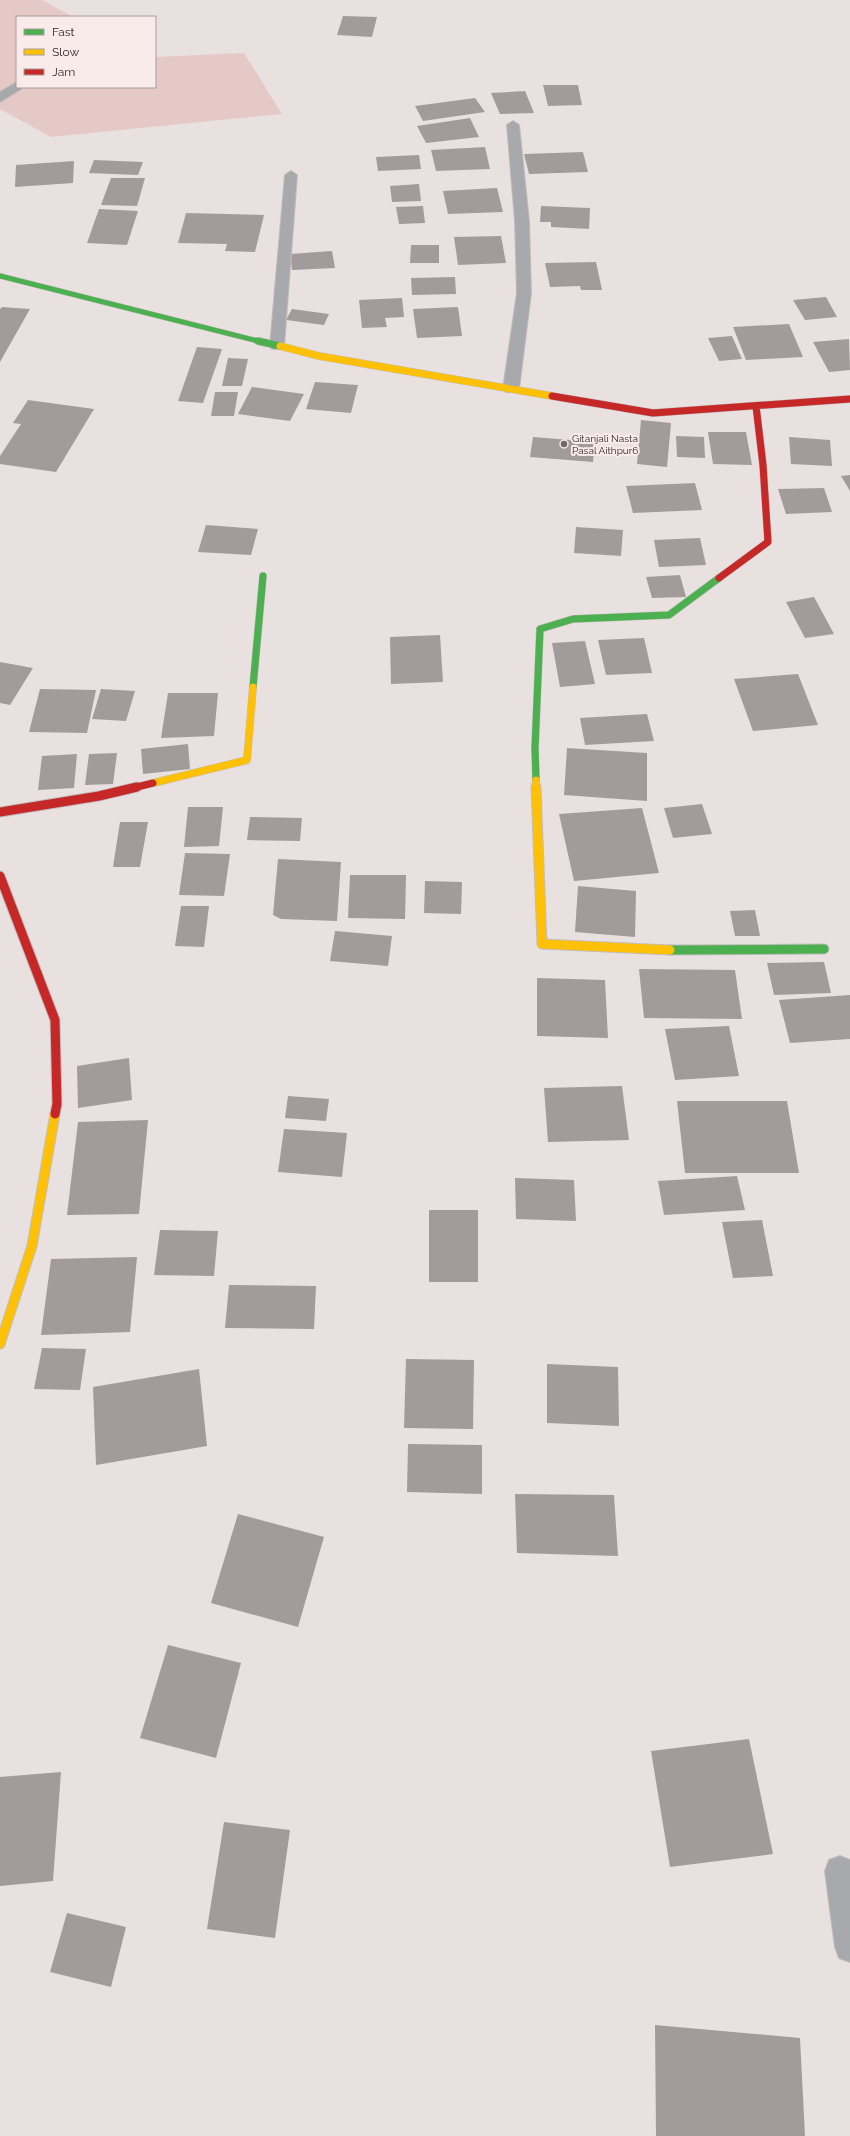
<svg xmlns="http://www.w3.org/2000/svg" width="850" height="2136" viewBox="0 0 850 2136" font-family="Raleway,sans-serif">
  <rect width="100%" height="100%" fill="#e8e1e0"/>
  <!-- green -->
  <path fill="#e5c9c6" d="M 0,0 L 42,0 L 68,14 L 71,17 L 17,17 L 17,87 L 155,87 L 155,57 L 244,53 L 282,114 L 51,137 L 0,109 Z"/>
  <!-- building -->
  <path fill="#a19c9b" d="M 343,16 L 377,17 L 372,37 L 337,35 Z
    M 543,85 L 578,85 L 582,105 L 548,106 Z
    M 525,91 L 534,113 L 500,114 L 491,93 Z
    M 475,98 L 485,112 L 423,121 L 415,106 Z
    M 470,118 L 479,137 L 426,143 L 417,126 Z
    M 485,147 L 490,169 L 436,171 L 431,150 Z
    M 583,152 L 588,172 L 529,174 L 524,154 Z
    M 419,155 L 421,169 L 378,171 L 376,157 Z
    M 94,160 L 143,162 L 138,175 L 89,173 Z
    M 74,161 L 73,183 L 15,187 L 16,165 Z
    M 111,178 L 145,178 L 137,206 L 101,205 Z
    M 419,184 L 421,201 L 392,202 L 390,186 Z
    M 497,188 L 503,212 L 448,214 L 443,191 Z
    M 423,206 L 425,223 L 399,224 L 396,207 Z
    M 541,206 L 590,208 L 589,229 L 551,227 L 551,222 L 540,222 Z
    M 99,209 L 138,211 L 127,245 L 87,243 Z
    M 186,213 L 264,215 L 255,252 L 225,251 L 227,244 L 178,243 Z
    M 501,236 L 506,263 L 458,265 L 454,237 Z
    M 411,245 L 439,245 L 439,263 L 410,263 Z
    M 332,251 L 335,268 L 292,270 L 290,254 Z
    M 596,262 L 602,290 L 581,290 L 580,286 L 550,287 L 545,263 Z
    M 455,277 L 456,294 L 412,295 L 411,278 Z
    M 826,297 L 837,317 L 805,320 L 793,300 Z
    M 402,298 L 404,317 L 385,318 L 387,327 L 362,328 L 359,300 Z
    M 2,307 L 30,309 L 0,362 L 0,309 Z
    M 458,307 L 462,336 L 417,338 L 413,309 Z
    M 292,309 L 329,314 L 324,325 L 286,320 Z
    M 789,324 L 803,357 L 746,360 L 733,327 Z
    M 732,336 L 742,359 L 719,361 L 708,338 Z
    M 849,339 L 850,370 L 829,372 L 813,342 Z
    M 197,347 L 222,349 L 203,403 L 178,401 Z
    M 228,358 L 248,359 L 242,386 L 222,386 Z
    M 315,382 L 358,385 L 351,413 L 306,409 Z
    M 252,387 L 304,394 L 290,421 L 238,414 Z
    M 215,392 L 238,392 L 234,416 L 211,416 Z
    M 28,400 L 94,409 L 56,472 L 0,464 L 0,456 L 21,424 L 13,423 Z
    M 641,420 L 671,423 L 667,467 L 637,464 Z
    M 708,432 L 746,432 L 752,465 L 713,464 Z
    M 676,436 L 704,437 L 705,458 L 677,457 Z
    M 533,437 L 595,442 L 593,462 L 530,457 Z
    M 789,437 L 830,440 L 832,466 L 791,464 Z
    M 850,475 L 850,491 L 841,476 Z
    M 695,483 L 702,510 L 633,513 L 626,486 Z
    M 824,488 L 832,512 L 786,514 L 778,489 Z
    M 206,525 L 258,529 L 251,555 L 198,552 Z
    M 576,527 L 623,530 L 621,556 L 574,553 Z
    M 700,538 L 706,565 L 659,567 L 654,540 Z
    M 680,575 L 686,597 L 652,598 L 646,577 Z
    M 814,597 L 834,634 L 805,638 L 786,602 Z
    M 440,635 L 443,682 L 391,684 L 390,637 Z
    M 644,638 L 652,673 L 606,675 L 598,640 Z
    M 585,641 L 595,684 L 560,687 L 552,643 Z
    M 0,662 L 33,668 L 10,705 L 0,703 Z
    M 798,674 L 818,725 L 753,731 L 734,679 Z
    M 40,689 L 96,690 L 87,733 L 29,732 Z
    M 101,689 L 135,691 L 126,721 L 92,719 Z
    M 168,693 L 218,693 L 214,736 L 161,738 Z
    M 647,714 L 654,741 L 585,745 L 580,718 Z
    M 188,744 L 190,769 L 143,774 L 141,749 Z
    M 567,748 L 647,753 L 647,801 L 564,795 Z
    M 117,753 L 113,784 L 85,785 L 89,754 Z
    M 77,754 L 74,788 L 38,790 L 42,756 Z
    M 702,804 L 712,834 L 673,838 L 664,808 Z
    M 188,807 L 223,807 L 219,846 L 184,847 Z
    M 642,808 L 659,873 L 574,881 L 559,814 Z
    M 250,817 L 302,818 L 300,841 L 247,840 Z
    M 120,822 L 148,822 L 140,867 L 113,867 Z
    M 185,853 L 230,854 L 224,896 L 179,895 Z
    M 278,859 L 341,862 L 337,921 L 281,919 L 273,915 Z
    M 350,875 L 406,875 L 405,919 L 348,918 Z
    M 425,881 L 462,882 L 461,914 L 424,913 Z
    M 578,886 L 636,891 L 635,937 L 575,932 Z
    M 181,906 L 209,906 L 204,947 L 175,946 Z
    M 755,910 L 760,936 L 735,936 L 730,911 Z
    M 335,931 L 392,936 L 388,966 L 330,961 Z
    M 824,962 L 831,993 L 774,995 L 767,963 Z
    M 639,969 L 735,970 L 742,1019 L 644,1018 Z
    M 537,978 L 605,980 L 608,1038 L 537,1036 Z
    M 850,995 L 850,1039 L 790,1043 L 779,1000 Z
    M 729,1026 L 739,1076 L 675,1080 L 665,1029 Z
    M 129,1058 L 132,1100 L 78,1108 L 77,1066 Z
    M 622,1086 L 629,1140 L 548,1142 L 544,1088 Z
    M 288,1096 L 329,1099 L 326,1121 L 285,1118 Z
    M 677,1101 L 787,1101 L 799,1173 L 685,1173 Z
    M 148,1120 L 139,1214 L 67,1215 L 78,1122 Z
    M 284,1129 L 347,1133 L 342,1177 L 278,1172 Z
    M 737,1176 L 745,1210 L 664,1215 L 658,1181 Z
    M 515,1178 L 574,1180 L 576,1221 L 516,1219 Z
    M 429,1210 L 478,1210 L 478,1282 L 429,1282 Z
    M 762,1220 L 773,1276 L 733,1278 L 722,1222 Z
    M 160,1230 L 218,1231 L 214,1276 L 154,1275 Z
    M 137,1257 L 130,1332 L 41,1335 L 51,1259 Z
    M 229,1285 L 316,1286 L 314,1329 L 225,1328 Z
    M 42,1348 L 86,1349 L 80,1390 L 34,1389 Z
    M 406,1359 L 474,1360 L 473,1429 L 404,1428 Z
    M 547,1364 L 618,1367 L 619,1426 L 547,1423 Z
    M 199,1369 L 207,1446 L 96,1465 L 93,1387 Z
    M 408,1444 L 482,1445 L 482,1494 L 407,1492 Z
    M 515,1494 L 614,1495 L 618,1556 L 517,1553 Z
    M 238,1514 L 324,1537 L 298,1627 L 211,1603 Z
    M 168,1645 L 241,1663 L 216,1758 L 140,1738 Z
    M 749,1739 L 773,1854 L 670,1867 L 651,1751 Z
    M 61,1772 L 53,1881 L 0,1886 L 0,1777 Z
    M 224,1822 L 290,1830 L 275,1938 L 207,1929 Z
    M 67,1913 L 126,1927 L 111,1987 L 50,1972 Z
    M 655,2025 L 800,2038 L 805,2136 L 656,2136 Z"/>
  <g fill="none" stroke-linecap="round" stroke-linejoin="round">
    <defs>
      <path id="street" d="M 17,82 L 17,87 L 22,87 L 21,89 L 0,102 L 0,92 Z
        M 513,121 L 519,125 L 529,221 L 531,293 L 519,389 L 516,392 L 506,392 L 503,389 L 517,293 L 515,221 L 507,125 Z
        M 291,171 L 297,175 L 284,346 L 282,349 L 272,349 L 270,346 L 285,175 Z
        M 840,1856 L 850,1860 L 850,1962 L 839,1958 L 835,1947 L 825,1871 L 829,1860 Z"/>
      <path id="fast-far2" d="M 0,276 L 262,342"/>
      <path id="fast-far1" d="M 258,341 L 280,346
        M 253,687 L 263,576
        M 536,780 L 535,748 L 540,629 L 573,619 L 669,615 L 719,578"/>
      <path id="fast" d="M 670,950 L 824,949"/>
      <path id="slow-far1" d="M 280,346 L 319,356 L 552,396
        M 536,780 L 536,788
        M 153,783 L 247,760 L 253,687"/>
      <path id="slow" d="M 536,787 L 542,944 L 670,950
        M 0,1344 L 32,1246 L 55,1114"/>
      <path id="jam-far1" d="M 552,396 L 653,413 L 850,399
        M 719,578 L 768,542 L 763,465 L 756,406
        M 133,788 L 153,783"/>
      <path id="jam" d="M 0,812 L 99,796 L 137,787
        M 0,876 L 55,1020 L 57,1104 L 55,1114"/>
    </defs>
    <!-- street casing -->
    <use href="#street" stroke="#c2bdbc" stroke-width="2"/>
    <!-- fast-far2 casing -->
    <use href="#fast-far2" stroke="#c2bdbc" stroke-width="6"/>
    <!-- fast-far1 casing -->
    <use href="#fast-far1" stroke="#c2bdbc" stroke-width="8"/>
    <!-- fast casing -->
    <use href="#fast" stroke="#c2bdbc" stroke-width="11"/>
    <!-- slow-far1 casing -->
    <use href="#slow-far1" stroke="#c2bdbc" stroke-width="8"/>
    <!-- slow casing -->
    <use href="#slow" stroke="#c2bdbc" stroke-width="11"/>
    <!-- jam-far1 casing -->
    <use href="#jam-far1" stroke="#c2bdbc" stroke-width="8"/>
    <!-- jam casing -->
    <use href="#jam" stroke="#c2bdbc" stroke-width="11"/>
    <!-- street -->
    <use href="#street" fill="#a8a9ad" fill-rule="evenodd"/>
    <!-- fast-far2 -->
    <use href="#fast-far2" stroke="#4caf50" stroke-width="5"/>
    <!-- fast-far1 -->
    <use href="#fast-far1" stroke="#4caf50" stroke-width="7"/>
    <!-- fast -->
    <use href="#fast" stroke="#4caf50" stroke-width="9"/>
    <!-- slow-far1 -->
    <use href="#slow-far1" stroke="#ffc107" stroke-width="7"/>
    <!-- slow -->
    <use href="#slow" stroke="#ffc107" stroke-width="9"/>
    <!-- jam-far1 -->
    <use href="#jam-far1" stroke="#c62828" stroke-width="7"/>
    <!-- jam -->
    <use href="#jam" stroke="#c62828" stroke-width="9"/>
  </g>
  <!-- markers -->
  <circle fill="#6f6968" stroke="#f9ebe9" stroke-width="1.5" cx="564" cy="444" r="4"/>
  <g text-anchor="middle" stroke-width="4" stroke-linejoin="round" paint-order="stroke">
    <!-- far-poi labels -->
    <g font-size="10" fill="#2e2828" stroke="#f9ebe9" text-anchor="start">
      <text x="572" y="442">Gitanjali Nasta<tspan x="572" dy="12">Pasal Aithpur6</tspan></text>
    </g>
  </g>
  <!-- legend -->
  <rect x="16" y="16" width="140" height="72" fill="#f9ebe9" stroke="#a89d9c"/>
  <rect x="24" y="29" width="20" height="6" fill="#4caf50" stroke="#a89d9c"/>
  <text x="52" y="36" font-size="12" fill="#2e2828">Fast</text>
  <rect x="24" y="49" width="20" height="6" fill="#ffc107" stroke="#a89d9c"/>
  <text x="52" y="56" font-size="12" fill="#2e2828">Slow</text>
  <rect x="24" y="69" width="20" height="6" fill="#c62828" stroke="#a89d9c"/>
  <text x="52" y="76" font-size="12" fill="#2e2828">Jam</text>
</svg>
